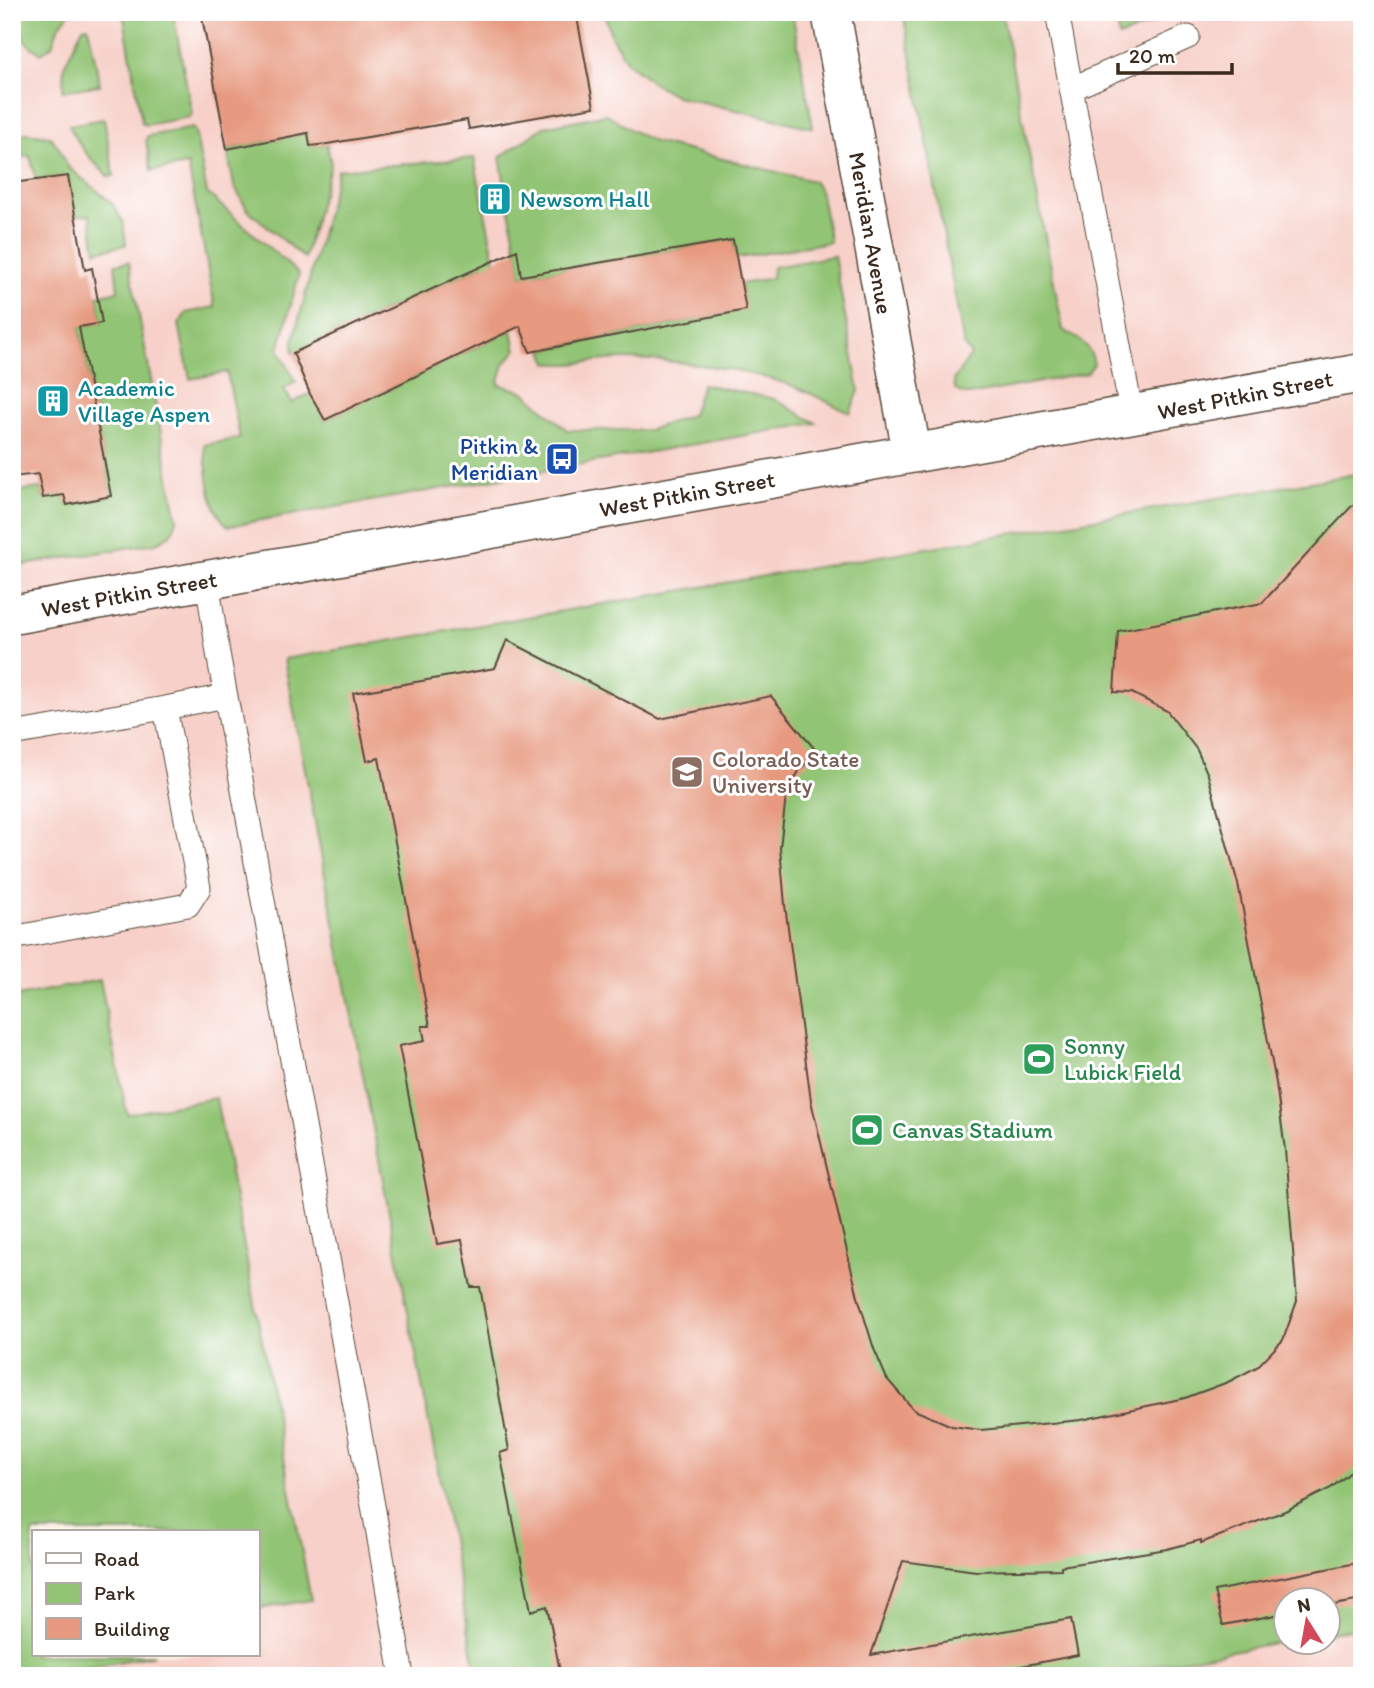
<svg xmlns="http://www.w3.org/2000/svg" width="1374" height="1688" viewBox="0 0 1374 1688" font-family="Itim,sans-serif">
  <rect width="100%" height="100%" fill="#fff"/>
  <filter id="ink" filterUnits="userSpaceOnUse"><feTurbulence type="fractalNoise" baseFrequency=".0143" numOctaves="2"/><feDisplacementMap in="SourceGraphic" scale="14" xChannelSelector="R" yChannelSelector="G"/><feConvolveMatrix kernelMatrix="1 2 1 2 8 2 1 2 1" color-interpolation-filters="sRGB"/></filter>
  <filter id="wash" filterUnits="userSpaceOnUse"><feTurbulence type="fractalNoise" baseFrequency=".00686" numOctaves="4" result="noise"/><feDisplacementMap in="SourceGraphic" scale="28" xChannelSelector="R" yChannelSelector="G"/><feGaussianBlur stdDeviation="1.57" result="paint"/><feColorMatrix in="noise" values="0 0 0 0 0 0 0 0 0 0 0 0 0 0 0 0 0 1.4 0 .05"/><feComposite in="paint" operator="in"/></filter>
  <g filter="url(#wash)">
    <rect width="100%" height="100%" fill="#f9efe1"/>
    <!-- built -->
    <path fill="#f7d1c9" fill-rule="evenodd" d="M 12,12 L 1362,12 L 1362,1659 L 1273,1676 L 12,1676 ZM 33,1532 L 257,1532 L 257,1655 L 33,1655 ZM 1286,1600 L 1328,1600 L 1328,1642 L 1286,1642 Z"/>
    <!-- green -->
    <path fill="#92c474" stroke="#667749" stroke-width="2" d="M 12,12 L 70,12 L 58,28 L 52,46 L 41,53 C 28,48 12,27 12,12 Z
      M 123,12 L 173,12 L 192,114 L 189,117 L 146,125 L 142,123 Z
      M 604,12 L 792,12 L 813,128 L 676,96 L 652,82 L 627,62 L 612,38 Z
      M 903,12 L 1002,12 L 1063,330 C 1079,340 1090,343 1094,364 L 1087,373 L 970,395 L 961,393 L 955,389 L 954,379 L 971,355 L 964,345 Z
      M 1115,12 L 1157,12 L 1158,21 L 1119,37 Z
      M 88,26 L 100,85 L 63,91 L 64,66 L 83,27 Z
      M 607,114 L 631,130 L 654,142 L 813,181 L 820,190 L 830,242 L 737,258 L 733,240 L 521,276 L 500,157 L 544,127 Z
      M 104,119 L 114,176 L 109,177 C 92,161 79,147 69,125 Z
      M 192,128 L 195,131 L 207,193 L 299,274 L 279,350 L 296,382 L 284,389 L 292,403 L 311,393 L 325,420 L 512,330 L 516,351 L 504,364 L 498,384 L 524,392 L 567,430 L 649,430 L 692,415 L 702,384 L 774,399 L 816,423 L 228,526 C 207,508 208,471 204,445 L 240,438 L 227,372 L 190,379 L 179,324 L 186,313 L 215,307 L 188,165 L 151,171 L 146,139 L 148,136 Z
      M 26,133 L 49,136 L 58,146 L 68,167 L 112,203 L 123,222 L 126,245 L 96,251 L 90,214 L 75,216 L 68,176 L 36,180 L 30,156 L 12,158 L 12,136 Z
      M 308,133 L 310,146 L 327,144 L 331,164 L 304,258 L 247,209 L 234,186 L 227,149 Z
      M 474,158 L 499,281 L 484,265 L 293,353 L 293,342 L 338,170 Z
      M 834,256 L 859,391 L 850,413 C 829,403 808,391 787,384 C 743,369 669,359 623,359 C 598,359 572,367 548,363 L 543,350 L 745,310 L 741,284 L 772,278 L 773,267 Z
      M 129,262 L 177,520 C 173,533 168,538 156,543 L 12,567 L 12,492 L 41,488 L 43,498 L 64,495 L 67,505 L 111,496 L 79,327 L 102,323 L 97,296 L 118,291 L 115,264 Z
      M 1362,473 L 1362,1627 L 1329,1633 L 1328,1600 L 1286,1600 L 1286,1641 L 1098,1676 L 477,1676 L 284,659 Z
      M 100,980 L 127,1114 L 216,1098 L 311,1600 L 257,1609 L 257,1532 L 33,1532 L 33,1655 L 155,1655 L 45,1676 L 12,1676 L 12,997 Z"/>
    <g id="blocks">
      <!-- building -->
      <path fill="#e79a80" d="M 201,12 L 576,12 L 594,107 L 469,129 L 467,120 L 327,144 L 310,146 L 308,133 L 227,149 Z
        M 68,176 L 85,270 L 92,268 L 102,323 L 79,327 L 111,496 L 67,505 L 64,495 L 43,498 L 38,474 L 12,477 L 12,183 Z
        M 733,240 L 746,310 L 530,352 L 520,326 L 325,420 L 310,394 L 293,353 L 517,250 L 521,276 Z
        M 1362,495 L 1362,1463 L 1331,1488 L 1285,1511 L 1201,1543 L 1201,1540 L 1167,1549 L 1061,1566 L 1061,1569 L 976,1571 L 903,1561 L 871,1655 L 1071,1619 L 1078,1655 L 970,1676 L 561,1676 L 547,1606 L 531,1611 L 500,1453 L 509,1450 L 480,1287 L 471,1287 L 462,1240 L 437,1244 L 399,1046 L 425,1041 L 422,1026 L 430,1026 L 379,758 L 367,761 L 353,693 L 495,668 L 507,640 L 660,719 L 771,696 L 818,753 L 800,769 L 786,796 L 780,848 L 785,905 L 811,1101 L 858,1297 L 874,1349 L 887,1379 L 914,1410 L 952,1426 L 981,1430 L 1081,1420 L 1185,1398 L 1228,1382 L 1257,1367 L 1283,1340 L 1297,1301 L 1285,1150 L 1276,1083 L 1238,884 L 1208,775 L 1197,750 L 1167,711 L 1132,693 L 1114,692 L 1118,631 L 1262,603 Z
        M 1362,1562 L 1362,1600 L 1328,1606 L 1328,1600 L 1286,1600 L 1286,1613 L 1223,1625 L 1214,1591 Z"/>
    </g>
  </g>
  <g filter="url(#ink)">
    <use href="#blocks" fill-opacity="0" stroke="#58483b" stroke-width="2"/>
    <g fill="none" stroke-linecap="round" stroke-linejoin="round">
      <defs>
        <path id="lane" d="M 1057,12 L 1132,416
          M 1071,89 L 1188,37
          M 207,580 L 218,653 L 378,1533 L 402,1676
          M 12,734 L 165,708
          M 12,938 L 188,905 L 199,888 L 165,708 L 226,696"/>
        <path id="street" d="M 831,12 L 912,453
          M 12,615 L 1362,373"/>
      </defs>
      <!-- lane casing -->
      <use href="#lane" stroke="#58483b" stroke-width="25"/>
      <!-- street casing -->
      <use href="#street" stroke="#58483b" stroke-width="41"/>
      <!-- lane -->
      <use href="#lane" stroke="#fff" stroke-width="23"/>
      <!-- street -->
      <use href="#street" stroke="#fff" stroke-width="38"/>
    </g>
  </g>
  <!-- icons -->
  <defs>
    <symbol id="building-square" viewBox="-11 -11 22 22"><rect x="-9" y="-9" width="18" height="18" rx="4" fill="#0f9aa8" stroke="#fff"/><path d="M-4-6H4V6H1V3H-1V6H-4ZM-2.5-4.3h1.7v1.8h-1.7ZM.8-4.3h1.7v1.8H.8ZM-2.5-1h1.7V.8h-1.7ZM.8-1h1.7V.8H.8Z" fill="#fff"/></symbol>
    <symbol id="bus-square" viewBox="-11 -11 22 22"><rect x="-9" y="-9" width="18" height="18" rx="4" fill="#1a4fb4" stroke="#fff"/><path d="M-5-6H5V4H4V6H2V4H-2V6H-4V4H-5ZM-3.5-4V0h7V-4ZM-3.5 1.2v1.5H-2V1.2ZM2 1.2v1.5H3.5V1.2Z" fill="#fff"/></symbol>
    <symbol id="university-square" viewBox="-11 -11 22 22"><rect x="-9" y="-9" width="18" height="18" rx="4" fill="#8d6e63" stroke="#fff"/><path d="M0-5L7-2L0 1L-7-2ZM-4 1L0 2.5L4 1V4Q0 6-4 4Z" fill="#fff"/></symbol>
    <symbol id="stadium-square" viewBox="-11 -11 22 22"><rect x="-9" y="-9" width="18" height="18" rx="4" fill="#2e9e5b" stroke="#fff"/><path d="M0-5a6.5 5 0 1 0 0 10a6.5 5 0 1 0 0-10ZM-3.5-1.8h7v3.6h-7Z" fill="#fff"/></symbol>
  </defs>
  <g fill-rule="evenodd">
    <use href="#building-square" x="476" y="180" width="38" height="38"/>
    <use href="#building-square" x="34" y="382" width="38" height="38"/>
    <use href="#bus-square" x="543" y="440" width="38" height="38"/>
    <use href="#university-square" x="668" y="753" width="38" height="38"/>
    <use href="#stadium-square" x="1020" y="1040" width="38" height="38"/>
    <use href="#stadium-square" x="848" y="1111" width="38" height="38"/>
  </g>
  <g text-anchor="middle" stroke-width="6" stroke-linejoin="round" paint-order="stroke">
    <!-- culture labels -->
    <g font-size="23" fill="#0d838f" stroke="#fff" text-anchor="start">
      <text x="520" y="207">Newsom Hall</text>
      <text x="78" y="396">Academic<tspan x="78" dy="26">Village Aspen</tspan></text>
    </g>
    <!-- street labels -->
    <g font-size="23" fill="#3b2a1e" stroke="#fff">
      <text transform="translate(871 233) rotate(80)" y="8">Meridian Avenue</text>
      <text transform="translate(1245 395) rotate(-11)" y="8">West Pitkin Street</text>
      <text transform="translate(687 494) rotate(-10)" y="8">West Pitkin Street</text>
      <text transform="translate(129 594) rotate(-10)" y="8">West Pitkin Street</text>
    </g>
    <!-- transit labels -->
    <g font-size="23" fill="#164399" stroke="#fff" text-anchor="end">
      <text x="538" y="454">Pitkin &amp;<tspan x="538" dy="26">Meridian</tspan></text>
    </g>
    <!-- education labels -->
    <g font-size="23" fill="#785e54" stroke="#fff" text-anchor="start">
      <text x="712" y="767">Colorado State<tspan x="712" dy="26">University</tspan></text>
    </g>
    <!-- leisure labels -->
    <g font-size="23" fill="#27864d" stroke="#fff" text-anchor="start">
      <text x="1064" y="1054">Sonny<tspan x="1064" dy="26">Lubick Field</tspan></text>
      <text x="892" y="1138">Canvas Stadium</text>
    </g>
  </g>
  <!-- margin -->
  <rect width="1374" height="1688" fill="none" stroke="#fff" stroke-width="42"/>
  <!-- legend -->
  <rect x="32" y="1530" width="228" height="126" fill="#ffffff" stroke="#b1aaa5" stroke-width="2"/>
  <rect x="46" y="1553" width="35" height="10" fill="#ffffff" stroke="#b1aaa5" stroke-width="2"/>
  <text x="94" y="1566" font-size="21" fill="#3b2a1e">Road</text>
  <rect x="46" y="1583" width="35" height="21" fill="#92c474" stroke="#b1aaa5" stroke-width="2"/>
  <text x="94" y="1600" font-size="21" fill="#3b2a1e">Park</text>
  <rect x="46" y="1618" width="35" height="21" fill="#e79a80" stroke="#b1aaa5" stroke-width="2"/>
  <text x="94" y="1636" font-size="21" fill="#3b2a1e">Building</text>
  <!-- north arrow -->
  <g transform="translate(1307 1621) rotate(349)"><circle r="33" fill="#ffffff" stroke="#b1aaa5" stroke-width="2"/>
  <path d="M0-5L12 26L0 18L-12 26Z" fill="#d1495b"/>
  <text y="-10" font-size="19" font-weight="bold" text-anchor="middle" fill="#3b2a1e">N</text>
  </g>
  <!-- scale -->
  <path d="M1118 63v10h114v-10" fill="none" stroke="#3b2a1e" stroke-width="3.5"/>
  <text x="1129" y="63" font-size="21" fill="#3b2a1e" stroke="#ffffff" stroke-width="5" paint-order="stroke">20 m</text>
</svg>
